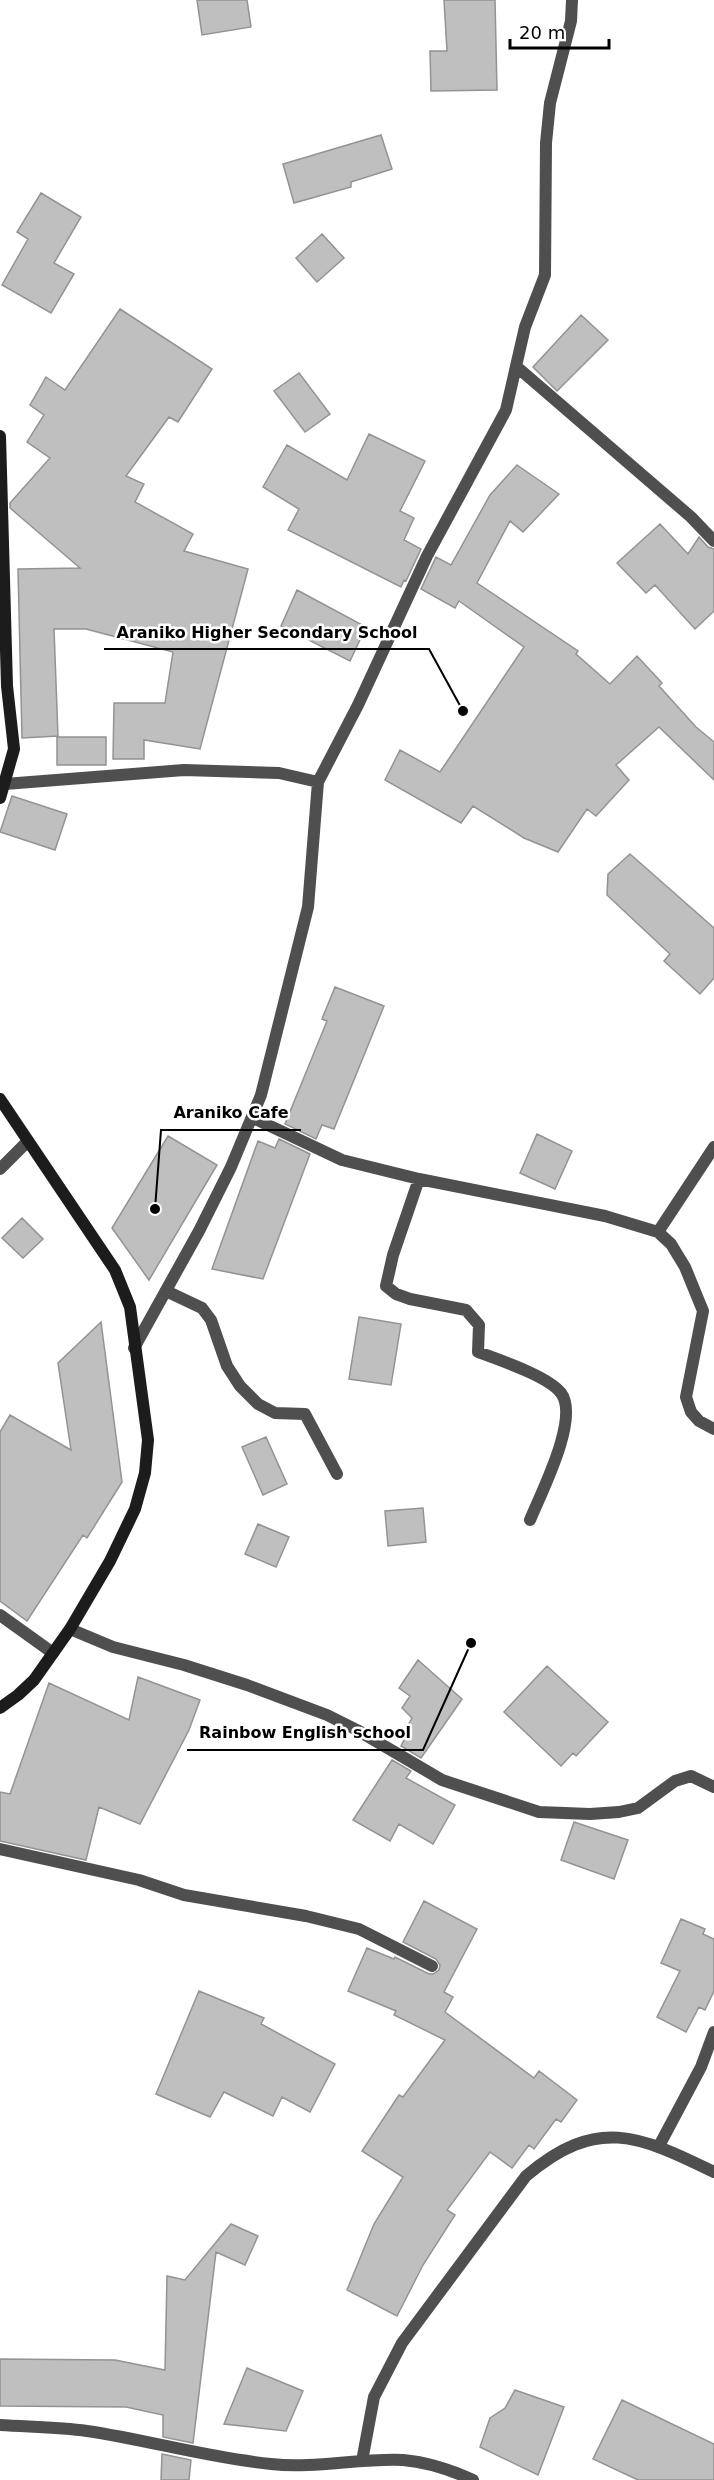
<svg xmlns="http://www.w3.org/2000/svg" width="714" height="2480" viewBox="0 0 714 2480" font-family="'DejaVu Sans',sans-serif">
  <rect width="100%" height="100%" fill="#fff"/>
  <!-- building -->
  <path fill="#bfbfbf" stroke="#939393" stroke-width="1.5" d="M 197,0 L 247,0 L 251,27 L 202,35 Z
    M 444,0 L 495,0 L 497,90 L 431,91 L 430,51 L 447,51 Z
    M 381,135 L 392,169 L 351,182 L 351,187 L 294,203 L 283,164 Z
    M 41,193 L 81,217 L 54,263 L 74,274 L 51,313 L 2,285 L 28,239 L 17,232 Z
    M 322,234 L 344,258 L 317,282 L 296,258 Z
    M 120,309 L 212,369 L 178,422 L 169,417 L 126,476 L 144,484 L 135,502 L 193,534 L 184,551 L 248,569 L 200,749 L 144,740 L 144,759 L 113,759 L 114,703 L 165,703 L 173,652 L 86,629 L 54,629 L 58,736 L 22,738 L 18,569 L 80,568 L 10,508 L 10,503 L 50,458 L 27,442 L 44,415 L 30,405 L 46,377 L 65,390 Z
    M 581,315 L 608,340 L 557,391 L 533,367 Z
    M 299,373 L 330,414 L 305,432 L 274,391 Z
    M 369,434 L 425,461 L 400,511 L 414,518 L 404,540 L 421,549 L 406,581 L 404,580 L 401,587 L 288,530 L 299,509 L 263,487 L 287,445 L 347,480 Z
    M 517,465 L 559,494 L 523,532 L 510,521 L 477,583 L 578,651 L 576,654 L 610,684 L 637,656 L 662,683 L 659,686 L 696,727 L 714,742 L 714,780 L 659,727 L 616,765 L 629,780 L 596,816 L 587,809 L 558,852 L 524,838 L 473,806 L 461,823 L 385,780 L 400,750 L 440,772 L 524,647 L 459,601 L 455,608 L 421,589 L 436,557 L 451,565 L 490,495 Z
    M 660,524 L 688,554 L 699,537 L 708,547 L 714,549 L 714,611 L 695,629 L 655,585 L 646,593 L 617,563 Z
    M 297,590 L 366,627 L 350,661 L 281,626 Z
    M 57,737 L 106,737 L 106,765 L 57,765 Z
    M 12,796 L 67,814 L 55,850 L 0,832 Z
    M 630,854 L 714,928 L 714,978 L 700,994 L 664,961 L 670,954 L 607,895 L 608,874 Z
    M 335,987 L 384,1006 L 334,1129 L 322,1125 L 316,1139 L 285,1124 L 327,1021 L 322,1019 Z
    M 537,1134 L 572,1151 L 555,1189 L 520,1173 Z
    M 168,1136 L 217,1165 L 149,1280 L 112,1228 Z
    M 279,1139 L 310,1154 L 263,1279 L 212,1269 L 258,1141 L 275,1148 Z
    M 22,1218 L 43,1239 L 23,1258 L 2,1238 Z
    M 359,1317 L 401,1324 L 391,1385 L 349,1379 Z
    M 101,1322 L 122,1482 L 87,1538 L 83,1535 L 27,1621 L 0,1601 L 0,1432 L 10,1415 L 71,1450 L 58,1363 Z
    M 266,1437 L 287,1484 L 263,1495 L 242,1447 Z
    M 423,1508 L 426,1542 L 388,1546 L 385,1511 Z
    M 258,1524 L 289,1537 L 276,1567 L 245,1554 Z
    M 418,1660 L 462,1699 L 421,1758 L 401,1746 L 405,1738 L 402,1736 L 412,1718 L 402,1708 L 410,1696 L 399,1688 Z
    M 547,1666 L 608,1722 L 576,1756 L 573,1753 L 561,1766 L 504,1712 Z
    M 138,1677 L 200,1700 L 189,1730 L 140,1824 L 99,1807 L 86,1860 L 0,1841 L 0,1792 L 10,1794 L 49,1683 L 129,1720 Z
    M 392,1760 L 411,1771 L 406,1778 L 455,1805 L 433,1844 L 399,1824 L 390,1841 L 353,1820 Z
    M 574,1822 L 628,1840 L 614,1879 L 561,1860 Z
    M 424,1901 L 477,1929 L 444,1992 L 453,1997 L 445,2012 L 534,2078 L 539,2071 L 577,2100 L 561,2122 L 556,2119 L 534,2149 L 529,2145 L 512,2168 L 490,2152 L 447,2210 L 455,2215 L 423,2265 L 397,2316 L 347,2290 L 374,2224 L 403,2177 L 362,2151 L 399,2095 L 403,2097 L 445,2040 L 394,2015 L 396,2011 L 348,1991 L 367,1948 L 394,1959 L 395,1957 L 429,1974 L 433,1974 L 439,1970 L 440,1965 L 436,1959 L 403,1942 Z
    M 681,1919 L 705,1929 L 703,1934 L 714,1939 L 714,1991 L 705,2010 L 699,2007 L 686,2032 L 657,2017 L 680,1971 L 661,1963 Z
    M 199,1991 L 264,2018 L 261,2024 L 335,2064 L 310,2112 L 282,2097 L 273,2116 L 224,2092 L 210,2117 L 156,2094 Z
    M 231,2224 L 258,2236 L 245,2265 L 216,2252 L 193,2443 L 163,2437 L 163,2415 L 126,2407 L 0,2406 L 0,2359 L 115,2360 L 165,2370 L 167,2276 L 185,2280 Z
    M 247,2368 L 303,2391 L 286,2431 L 224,2424 Z
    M 515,2390 L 564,2407 L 538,2475 L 480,2447 L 490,2418 L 505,2408 Z
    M 622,2400 L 714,2444 L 714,2480 L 638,2480 L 593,2459 Z
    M 162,2454 L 191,2460 L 189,2480 L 161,2480 Z"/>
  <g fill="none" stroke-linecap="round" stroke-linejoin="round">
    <!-- lane -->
    <path stroke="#4f4f4f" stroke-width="12" d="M 166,1291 L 202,1308 L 211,1320 L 227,1366 L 240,1386 L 258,1404 L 275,1413 L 305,1414 L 337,1474
      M 0,1615 L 53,1653"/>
    <!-- street -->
    <path stroke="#4f4f4f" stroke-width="12" d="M 517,367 L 691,517 L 714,541
      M 5,784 L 184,770 L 279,773 L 318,782
      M 253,1118 L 342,1160 L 419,1179 L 605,1216 L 658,1232 L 671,1244 L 685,1267 L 703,1311 L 686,1397 L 691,1412 L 699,1421 L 714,1429
      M 0,1169 L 28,1141
      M 419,1179 L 393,1255 L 386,1286 L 396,1294 L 410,1299 L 466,1310 L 479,1325 L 478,1352 C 499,1360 548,1376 561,1393 C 580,1418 541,1493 530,1520
      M 658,1232 L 714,1147
      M 134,1348 L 199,1231 L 231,1167 L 261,1095 L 308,907 L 318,782 L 358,705 L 427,556 L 506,410 L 525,327 L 545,275 L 546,143 L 550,103 L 571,21 L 572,0
      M 70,1629 L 113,1647 L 184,1665 L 247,1685 L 327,1715 L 357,1730 L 442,1780 L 539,1812 L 590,1814 L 619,1812 L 638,1808 L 675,1781 L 691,1776 L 714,1787
      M 0,1849 L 139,1880 L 184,1895 L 306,1916 L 359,1929 L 432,1966
      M 659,2146 L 701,2067 L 714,2032
      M 0,2425 C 29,2427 58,2427 87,2431 C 148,2440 209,2458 271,2464 C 315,2469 359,2458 403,2460 C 427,2462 451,2470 473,2480
      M 362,2461 L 374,2397 L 402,2343 L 526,2176 C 597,2116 638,2135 714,2172"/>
    <!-- secondary -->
    <path stroke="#1c1c1c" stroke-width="12" d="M 0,436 L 7,686 L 14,749 L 0,798
      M 0,1099 L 115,1270 L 130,1307 L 148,1440 L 145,1473 L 135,1509 L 110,1561 L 70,1629 L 34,1680 L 18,1695 L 0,1708"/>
  </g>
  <!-- callouts -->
  <path fill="none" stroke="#000" stroke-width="2" d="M463 711L429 649H104M155 1209L161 1130H301M471 1643L423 1750H187"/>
  <g fill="#000" stroke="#fff" stroke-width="2">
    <circle cx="463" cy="711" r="6"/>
    <circle cx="155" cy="1209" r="6"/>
    <circle cx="471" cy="1643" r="6"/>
  </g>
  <g font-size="16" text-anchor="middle" font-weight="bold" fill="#000" stroke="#fff" stroke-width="5" stroke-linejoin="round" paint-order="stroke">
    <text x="267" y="638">Araniko Higher Secondary School</text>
    <text x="231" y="1118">Araniko Cafe</text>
    <text x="305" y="1738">Rainbow English school</text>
  </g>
  <!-- scale -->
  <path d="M510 39v9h99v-9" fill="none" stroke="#000000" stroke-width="3"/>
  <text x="519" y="39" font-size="18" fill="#000000" stroke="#ffffff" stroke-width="4.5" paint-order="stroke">20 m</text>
</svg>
